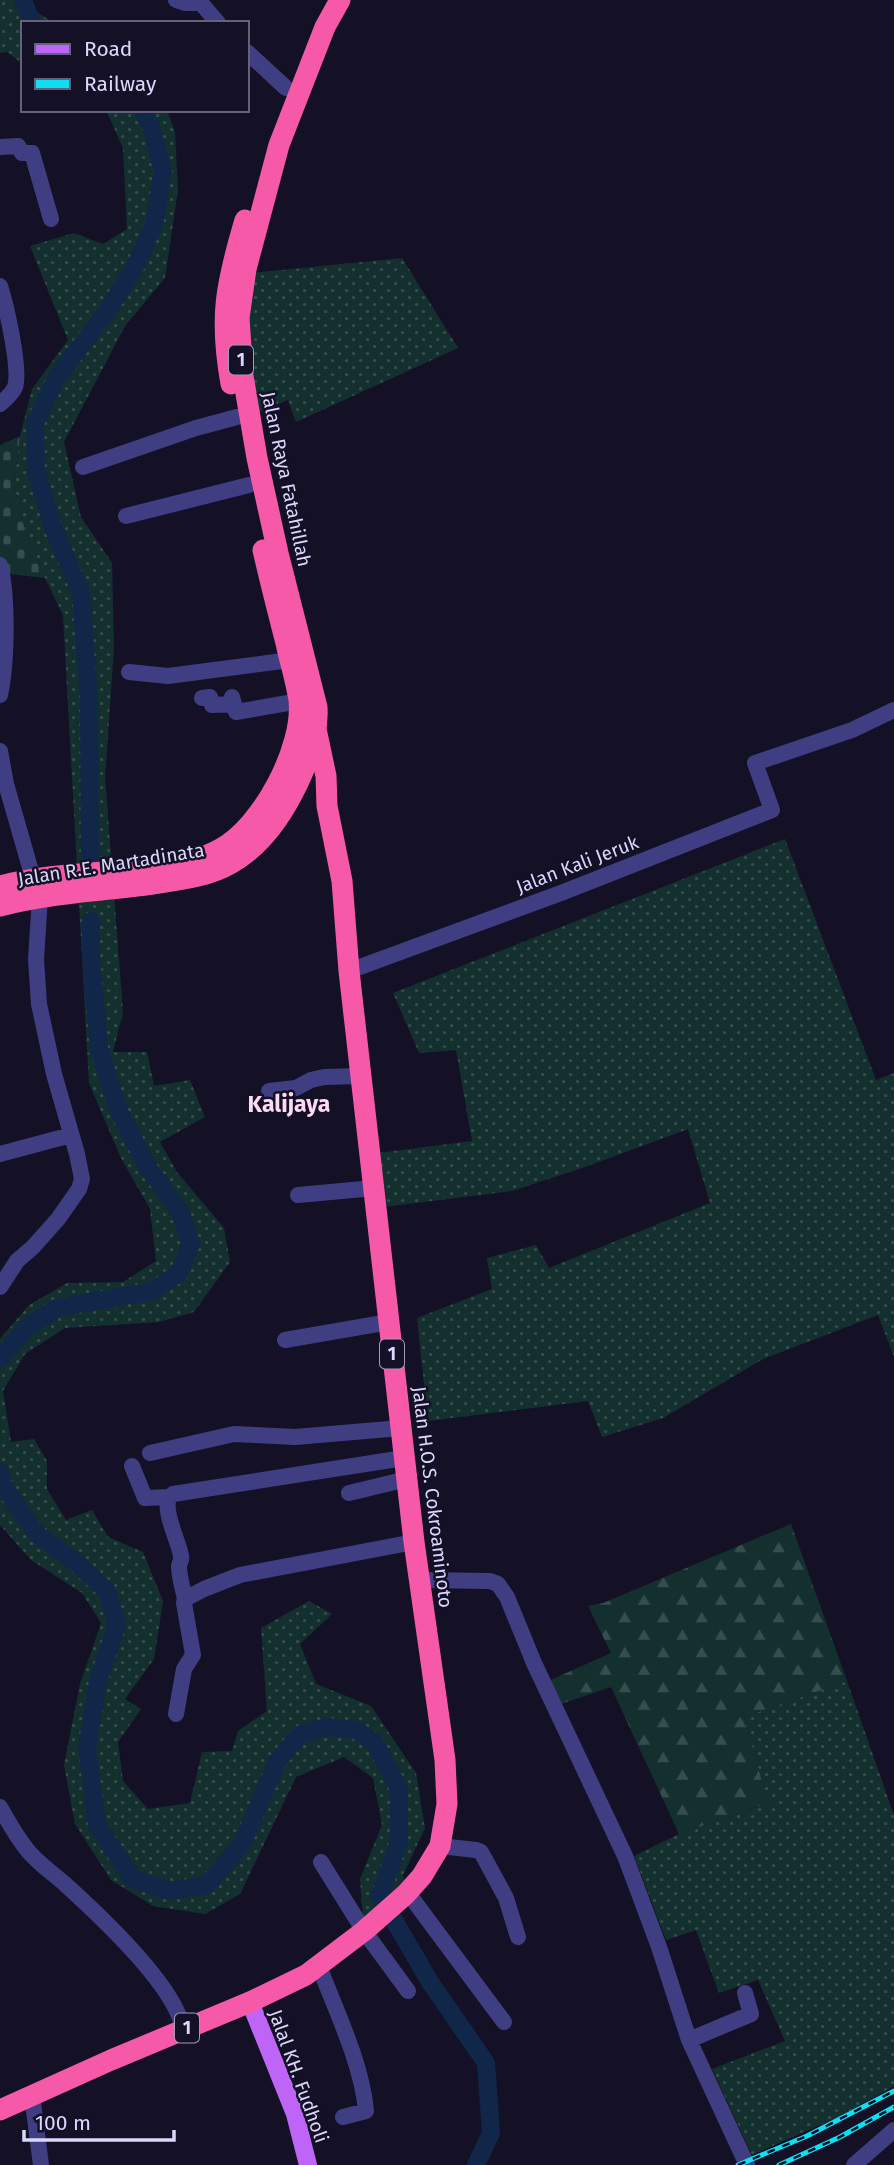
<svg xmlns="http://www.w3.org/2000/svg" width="894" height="2165" viewBox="0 0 894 2165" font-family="'Fira Sans',sans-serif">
  <defs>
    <pattern id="grass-dots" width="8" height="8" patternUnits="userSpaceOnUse" patternTransform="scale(1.75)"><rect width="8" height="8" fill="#14302e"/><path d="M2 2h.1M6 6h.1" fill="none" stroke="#364d4d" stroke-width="1.8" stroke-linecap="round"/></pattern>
    <pattern id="forest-firs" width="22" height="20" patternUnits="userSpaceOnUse" patternTransform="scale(1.75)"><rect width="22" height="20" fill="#14302e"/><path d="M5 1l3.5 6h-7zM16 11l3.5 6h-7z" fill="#364d4d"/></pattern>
    <pattern id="cemetery-stones" width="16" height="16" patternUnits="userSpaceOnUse" patternTransform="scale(1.75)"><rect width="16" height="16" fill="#14302e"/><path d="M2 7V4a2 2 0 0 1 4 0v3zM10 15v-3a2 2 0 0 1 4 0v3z" fill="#364d4d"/></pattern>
  </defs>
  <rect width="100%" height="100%" fill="#141126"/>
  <!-- grass -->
  <path fill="url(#grass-dots)" d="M 0,0 L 26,0 L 24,4 L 54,23 L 23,23 L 23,64 L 7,52 L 0,53 Z
    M 106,110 L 167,110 L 175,132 L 178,190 L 165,278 L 125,326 L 64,442 L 81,517 L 112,563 L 114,648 L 105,777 L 123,1012 L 113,1052 L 147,1052 L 154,1086 L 190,1080 L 205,1117 L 160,1142 L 177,1172 L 224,1228 L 230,1262 L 194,1312 L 159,1322 L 65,1328 L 25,1354 L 3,1391 L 11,1442 L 34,1439 L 47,1461 L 47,1489 L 66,1520 L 92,1510 L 108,1537 L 143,1552 L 163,1601 L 154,1659 L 125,1699 L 141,1709 L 118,1742 L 123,1781 L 148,1809 L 190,1803 L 202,1752 L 232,1751 L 238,1731 L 267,1711 L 261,1628 L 309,1601 L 332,1614 L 300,1644 L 316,1684 L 371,1706 L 416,1773 L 425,1828 L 403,1875 L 408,1893 L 364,1931 L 360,1879 L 382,1825 L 373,1778 L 344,1757 L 296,1777 L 240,1894 L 205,1914 L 153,1906 L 111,1880 L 75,1824 L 64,1765 L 80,1684 L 101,1623 L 82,1593 L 31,1560 L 0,1525 L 0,1339 L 29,1305 L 67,1283 L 123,1282 L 156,1261 L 150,1209 L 120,1156 L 89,1083 L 63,615 L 45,578 L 22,521 L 14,484 L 20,436 L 32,389 L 68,340 L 30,246 L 74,233 L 103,244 L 127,229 L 123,148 Z
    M 402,258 L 458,348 L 296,422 L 288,400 L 256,413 L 246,340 L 251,273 Z
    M 785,839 L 876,1080 L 894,1073 L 894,1357 L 878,1315 L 763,1359 L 663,1418 L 602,1437 L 588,1401 L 428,1421 L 417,1318 L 492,1289 L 487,1258 L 536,1245 L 549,1268 L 710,1203 L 688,1129 L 588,1166 L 512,1191 L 376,1208 L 370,1154 L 472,1141 L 456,1050 L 419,1053 L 393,993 Z
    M 847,1681 L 894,1815 L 894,2086 L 843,2115 L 752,2155 L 712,2069 L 785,2041 L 758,1980 L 719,1993 L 696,1930 L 666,1940 L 634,1856 L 679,1834 L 768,1803 L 744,1717 Z"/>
  <!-- forest -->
  <path fill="url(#forest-firs)" d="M 791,1524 L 847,1681 L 744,1717 L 768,1803 L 679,1834 L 611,1687 L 558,1705 L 546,1682 L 611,1653 L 588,1606 L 603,1603 Z"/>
  <!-- cemetery -->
  <path fill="url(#cemetery-stones)" d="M 20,436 L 14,484 L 22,521 L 45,578 L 0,573 L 0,445 Z"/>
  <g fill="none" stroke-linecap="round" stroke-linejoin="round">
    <!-- river -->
    <path stroke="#11274a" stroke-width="18" d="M 23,0 L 32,23
      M 90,856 L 89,700 L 81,593 L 53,527 L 36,471 L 35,423 L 57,377 L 106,313 L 135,267 L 154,224 L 163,172 L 151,127 L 143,110
      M 0,1359 L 28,1326 L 57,1308 L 153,1291 L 179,1273 L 191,1244 L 181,1213 L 149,1169 L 119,1112 L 99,1048 L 91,957 L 91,921
      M 0,1472 L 3,1486 L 37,1534 L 75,1562 L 107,1591 L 117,1624 L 98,1682 L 87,1748 L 97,1825 L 133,1879 L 170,1891 L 207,1885 L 243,1842 L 277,1762 L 299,1735 L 328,1727 L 356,1730 L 374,1742 L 399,1789 L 399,1841 L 380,1896 L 430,1982 L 486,2063 L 491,2133 L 476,2165"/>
    <!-- minor -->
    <path stroke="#403e82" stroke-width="16" d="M 176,0 L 185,3 L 201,3 L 218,23
      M 247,52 L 286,88
      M 0,147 L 18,146 L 22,153 L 32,153 L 51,219
      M 0,286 C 6,305 21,369 15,387 C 12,394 6,399 0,404
      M 83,467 L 196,428 L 237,417
      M 126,516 L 249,485
      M 0,565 C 8,597 7,663 0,695
      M 129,672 L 168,676 L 290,660
      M 232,697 L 236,712 L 299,701
      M 202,698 L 210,697 L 212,705 L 233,704
      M 0,751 L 6,784 L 33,878
      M 349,971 L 561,893 L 772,810 L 755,763 L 852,730 L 894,710
      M 269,1091 L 296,1088 L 311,1080 L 324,1077 L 361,1076
      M 0,1154 L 71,1135
      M 298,1195 L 374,1188
      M 0,1287 L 17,1261 L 33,1247 L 58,1219 L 79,1189 L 82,1179 L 77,1154 L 54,1074 L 39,1004 L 36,959 L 40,897
      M 285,1340 L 389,1322
      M 150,1453 L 234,1434 L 295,1437 L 401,1428
      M 132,1466 L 145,1498 L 169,1497
      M 349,1493 L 407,1479
      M 419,1580 L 490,1581 L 498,1584 L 507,1597 L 534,1663 L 625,1856 L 659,1947 L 689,2040 L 747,2165
      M 185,1599 C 183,1589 179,1577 179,1566 C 180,1559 182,1563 181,1556 C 179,1541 158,1503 173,1494 L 404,1458
      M 176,1714 L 184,1669 L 193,1655 L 184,1603 L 185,1599 L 204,1589 L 240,1575 L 414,1542
      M 0,1807 C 9,1823 17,1838 29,1852 C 40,1865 54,1874 66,1885 C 98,1914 177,1987 183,2030
      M 440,1846 L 476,1850 L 481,1852 L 506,1898 L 518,1937
      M 321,1862 L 364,1931 L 408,1991
      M 408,1893 L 504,2022
      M 319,1966 C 336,2011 362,2064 366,2111 L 343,2117
      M 689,2040 L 751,2014 L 745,1993
      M 32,2095 L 41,2165
      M 854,2165 L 894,2130"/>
    <!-- major -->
    <path stroke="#be65f7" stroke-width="18" d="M 250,2002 L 295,2114 L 308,2165"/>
    <!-- highway -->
    <path stroke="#f659a7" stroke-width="21" d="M 231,384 C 219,317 226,284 245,220
      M 0,886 C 55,871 113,875 169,864 C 186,861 205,858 220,849 C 262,827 304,747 299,700 C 296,681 290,662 286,643 C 278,612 270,581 263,550
      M 0,906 C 50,893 102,891 153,884 C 178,880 208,877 230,864 C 259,848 278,822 293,793 C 306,768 319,736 317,707 L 278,553 L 257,458 L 243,376 L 239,318 L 246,269 L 279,145 L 325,27 L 340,0
      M 0,2110 L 111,2060 L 250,2002 L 306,1975 L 364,1931 L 406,1894 L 422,1876 L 440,1846 L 447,1804 L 445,1760 L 414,1542 L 349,971 L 342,881 L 327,806 L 326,776 L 316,729"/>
    <defs>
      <path id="rail" d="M 738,2165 L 807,2136 L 894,2091
        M 779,2165 L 840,2137 L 894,2107"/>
    </defs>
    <!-- rail casing -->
    <use href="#rail" stroke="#0edff2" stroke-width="5"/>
    <!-- rail -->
    <use href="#rail" stroke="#141126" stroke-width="2.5" stroke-dasharray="8" stroke-linecap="butt"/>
  </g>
  <g text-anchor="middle" stroke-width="5" stroke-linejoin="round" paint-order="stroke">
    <!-- shield labels -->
    <g fill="#141126" stroke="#a09cbc" stroke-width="2">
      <rect x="229" y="345.5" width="24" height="29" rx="5"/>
      <rect x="380" y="1339.5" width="24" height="29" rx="5"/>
      <rect x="175" y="2013.5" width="24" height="29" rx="5"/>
    </g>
    <g font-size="18" font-weight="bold" fill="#dcd8fd">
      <text x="241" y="366">1</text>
      <text x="392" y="1360">1</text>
      <text x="187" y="2034">1</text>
    </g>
    <!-- street labels -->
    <g font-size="19" fill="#dcd8fd" stroke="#141126">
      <text transform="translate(287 479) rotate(78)" y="7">Jalan Raya Fatahillah</text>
      <text transform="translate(111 864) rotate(-9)" y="7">Jalan R.E. Martadinata</text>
      <text transform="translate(577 864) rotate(-21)" y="7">Jalan Kali Jeruk</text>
      <text transform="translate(433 1497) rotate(83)" y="7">Jalan H.O.S. Cokroaminoto</text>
      <text transform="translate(299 2076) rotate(70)" y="7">Jalal KH. Fudholi</text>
    </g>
    <!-- quarter labels -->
    <g font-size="23" font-weight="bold" fill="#fddaf1" stroke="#141126">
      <text x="289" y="1112">Kalijaya</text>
    </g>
  </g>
  <!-- legend -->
  <rect x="21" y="21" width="228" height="91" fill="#141126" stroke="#64617c" stroke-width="2"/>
  <rect x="35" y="44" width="35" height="10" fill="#be65f7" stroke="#64617c" stroke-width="2"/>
  <text x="84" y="56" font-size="21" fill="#dcd8fd">Road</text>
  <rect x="35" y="79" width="35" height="10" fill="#0edff2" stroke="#64617c" stroke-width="2"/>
  <text x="84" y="91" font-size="21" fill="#dcd8fd">Railway</text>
  <!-- scale -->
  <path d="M24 2130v10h150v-10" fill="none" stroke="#dcd8fd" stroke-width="3.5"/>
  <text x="35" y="2130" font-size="21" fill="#dcd8fd" stroke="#141126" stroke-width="5" paint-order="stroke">100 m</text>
</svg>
